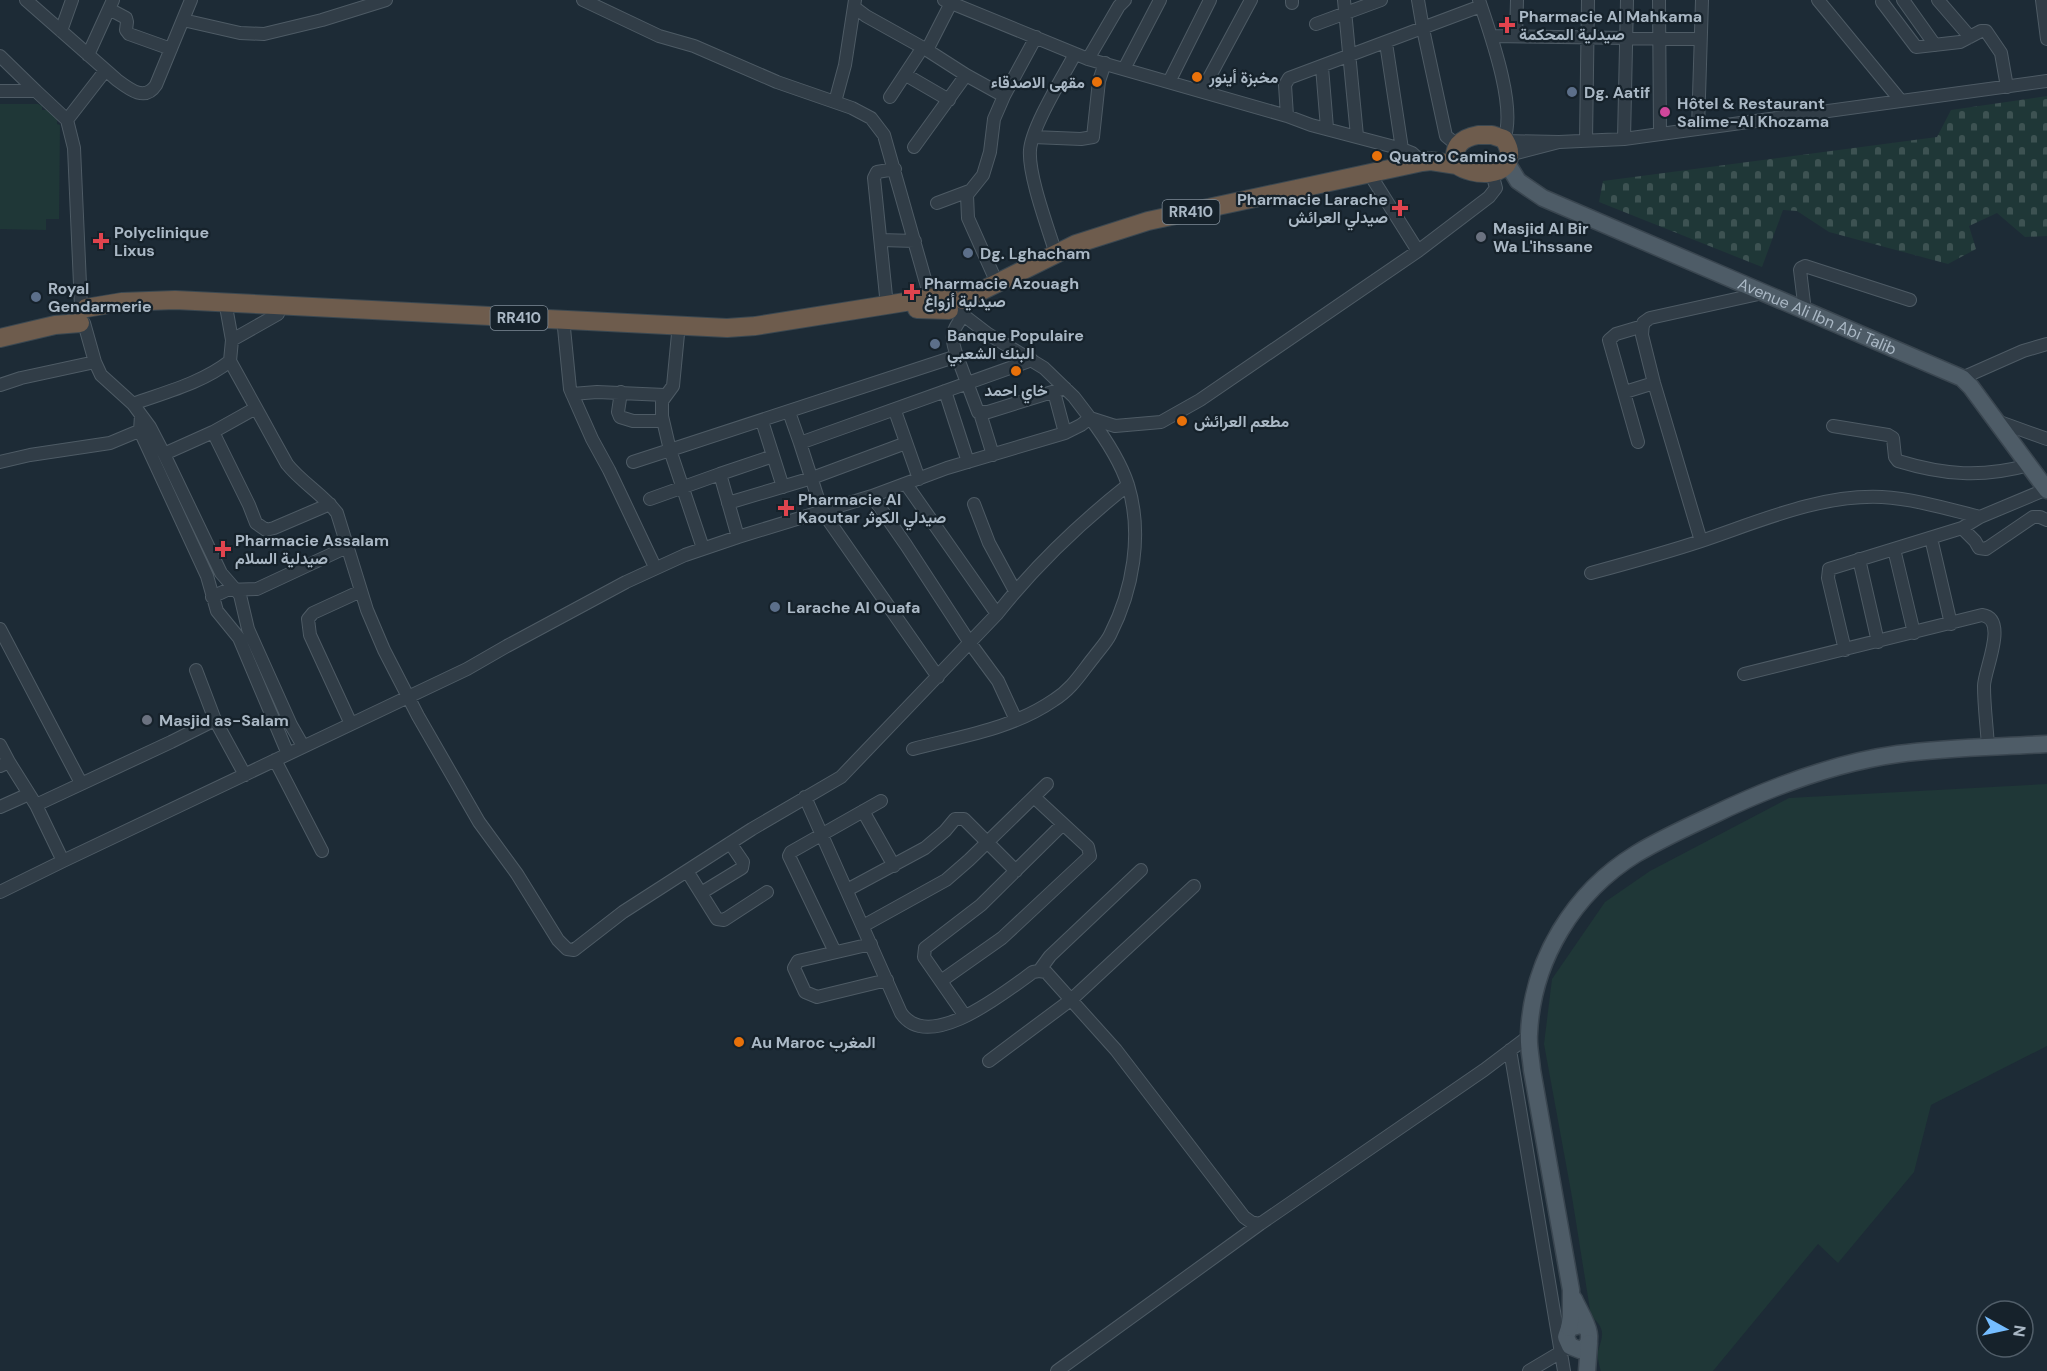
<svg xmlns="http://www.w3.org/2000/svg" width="2047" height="1371" viewBox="0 0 2047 1371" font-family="'DM Sans',Vazirmatn,sans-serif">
  <defs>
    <pattern id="cemetery-stones" width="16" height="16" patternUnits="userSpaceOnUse" patternTransform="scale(1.5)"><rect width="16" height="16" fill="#1f3737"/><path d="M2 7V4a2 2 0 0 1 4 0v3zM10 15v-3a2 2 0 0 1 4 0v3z" fill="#3d5252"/></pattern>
  </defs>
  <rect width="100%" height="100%" fill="#1d2b36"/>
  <!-- green -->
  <path fill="#1f3737" d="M 0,104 L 38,104 L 42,106 L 42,110 L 50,110 L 57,116 L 57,124 L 60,125 L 59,219 L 46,219 L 46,230 L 0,229 Z
    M 2047,784 L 2047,1046 L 1931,1105 L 1914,1172 L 1838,1263 L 1818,1244 L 1713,1371 L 1601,1371 C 1599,1365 1597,1357 1598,1351 C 1603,1335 1606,1329 1591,1316 L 1572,1197 L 1544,1044 L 1552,979 L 1605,902 L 1650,871 L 1789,798 Z"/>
  <!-- cemetery -->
  <path fill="url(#cemetery-stones)" d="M 2047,96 L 2047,236 L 2025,237 L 1997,213 L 1969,226 L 1976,249 L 1948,264 L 1829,232 L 1797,211 L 1783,210 L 1762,267 L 1599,202 L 1603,181 L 1937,137 L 1951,110 Z"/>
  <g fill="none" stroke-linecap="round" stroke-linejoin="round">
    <defs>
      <path id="minor" d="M 26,0 L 117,80 C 129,89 145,102 156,85 L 191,0
        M 583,0 L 659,36 L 694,46 L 777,82 L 852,108 L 871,118 L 884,135 L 930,297
        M 944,0 L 1088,59 L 1287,116 L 1311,125 L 1402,149 L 1412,153 L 1422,162
        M 1344,0 L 1357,136
        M 1418,0 L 1423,29 L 1446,136 L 1457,145
        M 1479,0 C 1490,33 1517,107 1504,139
        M 1659,0 L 1660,134
        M 1818,0 L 1901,101
        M 1903,0 L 1935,45
        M 1938,0 L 1970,37
        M 2042,0 L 2047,39
        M 1882,2 L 1916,47 L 1960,42 L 1981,31 L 1986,31 L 2001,53 L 2007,87
        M 951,3 L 927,50 L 966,75 L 1004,96
        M 1292,3 L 1292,0
        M 854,7 L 866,16 L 927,50
        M 109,9 L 126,18 L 127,22 L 126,30 L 129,34 L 171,49
        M 183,20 L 240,33 L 264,34 L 322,20 L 386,0
        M 1316,24 L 1381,0
        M 61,31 L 72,0
        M 1491,36 L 1700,39
        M 1516,36 L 1517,0
        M 1386,43 L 1402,149
        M 88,55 L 113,0
        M 0,56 L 36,91
        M 1088,59 L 1119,6 L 1125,0
        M 1322,67 L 1327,128
        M 1124,69 L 1160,0
        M 906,75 L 949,100
        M 1169,82 L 1210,0
        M 0,91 L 36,91 L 67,120 L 105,71
        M 1202,91 L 1251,0
        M 890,97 L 923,47
        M 835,102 L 845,65 L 855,0
        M 1287,116 L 1285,85 L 1289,78 L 1481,6
        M 67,120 L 74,148 L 81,307
        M 1698,128 L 1702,0
        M 1033,137 L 1081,139 L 1093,137 L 1099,81 L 1105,63
        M 1624,139 L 1627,0
        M 1505,141 L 1559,142 L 1509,155
        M 1586,141 L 1588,0
        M 1559,142 L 1624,139 L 2047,81
        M 914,147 L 966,75
        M 1369,173 L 1418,251
        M 937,203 L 969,191
        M 881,240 L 915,241
        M 1056,254 C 1048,228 1028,175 1030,150 C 1032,126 1063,77 1075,54
        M 997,283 L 968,218 L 967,195 L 983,175 L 990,152 L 994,119 L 1004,96 L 1036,37
        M 887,306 L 874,178 L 877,172 L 895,169
        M 958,311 L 988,334 L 1044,368 L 1074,397 L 1090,418 L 1115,426 L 1161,422 L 1200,400 L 1418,251 L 1489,197 L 1496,188 L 1492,173
        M 1805,311 L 1800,270 L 1801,268 L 1805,266 L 1910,300
        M 227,312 L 232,340 L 230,361 L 287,464 C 302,483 323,494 337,513 L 367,610 L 384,650 L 418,716 L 479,822 L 517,874 L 558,940 L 567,949 L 574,950 L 623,912 L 752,829 L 841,777 L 997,614 C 1035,566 1080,523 1128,485
        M 84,323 L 95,362 L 101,375 L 133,404
        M 564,328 L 570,389 L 592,439 L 609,470 L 655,567
        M 678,334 L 673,386 L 662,401 L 662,416 L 670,450 L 957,356 L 978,412 L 988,412 L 1065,388
        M 232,340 L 278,314
        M 957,356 C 950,337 951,331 964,315
        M 230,361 C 202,383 166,392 133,404 L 150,427 L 164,454 L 221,573 L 240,595 L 248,629 L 291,725 L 303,746
        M 1962,378 L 2023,351 L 2047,344
        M 0,385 L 21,378 L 95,362
        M 945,391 L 968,462
        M 621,392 L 618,412 L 620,417 L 633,421 L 663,421
        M 1054,392 L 1065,433
        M 1625,392 L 1654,383
        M 572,394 L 597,392 L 665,395
        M 256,408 L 213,432 L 249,505 L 256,523 L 266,530 L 274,528 L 330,504
        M 895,411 L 919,479
        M 789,412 L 800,443 L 1032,360
        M 980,413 L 993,455
        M 141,415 L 140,431 L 207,576 L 217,611 L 239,638 L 288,754
        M 762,421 L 783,487
        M 1997,421 L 2047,439
        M 1833,426 L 1888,435 L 1893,438 L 1895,457 L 1898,461 C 1944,475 1982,478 2029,465
        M 1638,442 L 1609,340 L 1616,334 L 1643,326
        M 800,443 L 822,511 L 938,677
        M 164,454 L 213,432
        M 0,462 L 30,455 L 110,443 L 146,428
        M 633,462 L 670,450 L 703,548
        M 720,474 L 773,456
        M 906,484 L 997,614
        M 872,496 L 906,545 L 970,643 L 998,681 L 1016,720
        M 650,499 L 720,474 L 738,537
        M 728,503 L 812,478 L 906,443
        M 974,504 L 989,543 L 1015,591
        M 1962,528 L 1975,541 L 1979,548 L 1986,549 L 2033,517 L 2040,517 L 2047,520
        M 1931,538 L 1951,624
        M 1701,541 L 1654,383 L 1642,335 L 1643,323 L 1650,318 L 1763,293
        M 1894,549 L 1914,633
        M 1859,559 L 1878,642
        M 1591,573 C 1628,563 1665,553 1701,541 C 1758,522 1820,494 1882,497 C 1915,499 1948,509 1980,517
        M 212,597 L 227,590 L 257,589 L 347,547
        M 0,629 L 81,783
        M 1845,650 L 1828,578 L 1829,569 L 1962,528 L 1980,517 L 2047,489
        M 196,670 L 215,720
        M 1744,674 L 1982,615 C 2009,619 1984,670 1984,686 C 1984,707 1987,727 1988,747
        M 351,724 L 310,635 L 308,619 L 313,613 L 361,591
        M 0,745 L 9,762
        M 275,760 L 322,851
        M 0,766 L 9,762 L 36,805 L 63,861
        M 805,797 L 901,1013 C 929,1054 1005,992 1033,972 L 1039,971 L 1046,972 L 1116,1050 L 1244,1217 L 1251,1222 L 1260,1224
        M 36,805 L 171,742 L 215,720 L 245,775
        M 0,807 L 29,794
        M 863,811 L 894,866
        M 687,871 L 717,919 L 724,920 L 767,892
        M 847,890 L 925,848 L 945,831 L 955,819 L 964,819 L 1016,871
        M 0,892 L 63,861 L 467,669 L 507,646 L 626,582 L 685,555 L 738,537 L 872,496 L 947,468 L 1065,433 L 1081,425 L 1090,418 C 1105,438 1120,460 1128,485 C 1143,534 1133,590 1110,635 C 1106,643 1099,650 1094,657 C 1081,673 1072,689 1054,700 C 1012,729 962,736 913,749
        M 701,893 L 742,868 L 743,862 L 730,843
        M 863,926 L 946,880 L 969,860 L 1047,784
        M 871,944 L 798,961 L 794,968 L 805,992 L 817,997 L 887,980
        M 835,952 L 789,856 L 791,852 L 881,801
        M 1039,971 L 1050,956 L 1141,870
        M 941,981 L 1002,938 L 1090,856 L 1088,847 L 1034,797
        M 965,1016 L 924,957 L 925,948 L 981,905 L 1063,824
        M 1510,1050 L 1564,1371
        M 989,1061 L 1072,999 L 1194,886
        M 1057,1371 L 1260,1224 L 1484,1070 L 1529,1036
        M 1529,1371 L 1566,1349"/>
      <g id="major">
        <path id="s1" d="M 1507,163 L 1518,181 L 1543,198 L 1962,378 L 1971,387 L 2047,490"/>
        <path d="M 1574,1299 C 1580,1314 1601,1341 1580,1350 L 1570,1346 L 1566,1337 L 1569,1328 L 1580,1325 L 1587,1328"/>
        <path d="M 1569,1328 L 1571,1317 L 1571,1290 L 1532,1070 C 1531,1058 1528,1045 1529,1034 C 1532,960 1574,892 1636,854 C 1661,839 1687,827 1713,815 C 1771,787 1833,763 1898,754 C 1947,747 1997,747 2047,744"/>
        <path d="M 1587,1371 L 1589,1343"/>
      </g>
      <path id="highway" d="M 1478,135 L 1492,135 L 1504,139 C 1506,143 1509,147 1509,152 C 1512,179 1471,176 1457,165 C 1451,147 1461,138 1478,135 Z
        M 963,300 L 1076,244 L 1148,221 L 1422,162 L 1431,161 L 1457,165
        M 86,308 L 122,302 L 175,300 L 727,328 L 755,326 L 949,295
        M 917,309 L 949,310
        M 0,338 L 55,325 L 80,323"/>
    </defs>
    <!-- minor casing -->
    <use href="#minor" stroke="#4e5b65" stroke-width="14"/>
    <!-- major casing -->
    <use href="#major" stroke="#3a4650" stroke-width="19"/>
    <!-- highway casing -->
    <use href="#highway" stroke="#3b4851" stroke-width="20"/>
    <!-- minor -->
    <use href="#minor" stroke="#313d47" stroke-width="12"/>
    <!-- major -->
    <use href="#major" stroke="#4e5c67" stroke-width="16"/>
    <!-- highway -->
    <use href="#highway" stroke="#6e5c4d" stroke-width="18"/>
  </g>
  <!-- markers -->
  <g fill="#e0444e" stroke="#16222b" stroke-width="2">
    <path d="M1504 16h6v6h6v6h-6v6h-6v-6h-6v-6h6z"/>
    <path d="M1397 199h6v6h6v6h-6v6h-6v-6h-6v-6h6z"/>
    <path d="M98 232h6v6h6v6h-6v6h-6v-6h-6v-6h6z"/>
    <path d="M909 283h6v6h6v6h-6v6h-6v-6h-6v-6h6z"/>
    <path d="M783 499h6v6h6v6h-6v6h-6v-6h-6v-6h6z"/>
    <path d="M220 540h6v6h6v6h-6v6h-6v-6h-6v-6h6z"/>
  </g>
  <g fill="#e8710a" stroke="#16222b" stroke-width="2">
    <circle cx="1197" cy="77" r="6"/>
    <circle cx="1097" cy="82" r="6"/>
    <circle cx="1377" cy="156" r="6"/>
    <circle cx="1016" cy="371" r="6"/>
    <circle cx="1182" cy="421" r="6"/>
    <circle cx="739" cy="1042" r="6"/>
  </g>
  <g fill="#5c6f8a" stroke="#16222b" stroke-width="2">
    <circle cx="1572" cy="92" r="6"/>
    <circle cx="968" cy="253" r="6"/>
    <circle cx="36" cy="297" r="6"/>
    <circle cx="935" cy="344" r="6"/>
    <circle cx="775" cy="607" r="6"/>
  </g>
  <circle fill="#d1479c" stroke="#16222b" stroke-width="2" cx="1665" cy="112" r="6"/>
  <g fill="#6b7280" stroke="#16222b" stroke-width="2">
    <circle cx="1481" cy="237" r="6"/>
    <circle cx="147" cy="720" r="6"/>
  </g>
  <g text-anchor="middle" stroke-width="4.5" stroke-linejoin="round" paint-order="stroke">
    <!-- shield labels -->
    <g fill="#16222b" stroke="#7e8b97" stroke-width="1.5">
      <rect x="1162.5" y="200" width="57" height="24" rx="4.5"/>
      <rect x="490.5" y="306" width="57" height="24" rx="4.5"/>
    </g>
    <g font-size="15" font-weight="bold" fill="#aab8c5">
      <text x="1191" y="217">RR410</text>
      <text x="519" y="323">RR410</text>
    </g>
    <!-- poi labels -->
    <g font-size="16" font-weight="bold" fill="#aab8c5" stroke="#16222b" text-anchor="start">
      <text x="1519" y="22">Pharmacie Al Mahkama<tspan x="1519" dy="18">صيدلية المحكمة</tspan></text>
      <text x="1209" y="83">مخبزة أينور</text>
      <text x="1085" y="88" text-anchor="end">مقهى الاصدقاء</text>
      <text x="1584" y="98">Dg. Aatif</text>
      <text x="1677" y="109">Hôtel &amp; Restaurant<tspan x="1677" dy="18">Salime-Al Khozama</tspan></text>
      <text x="1389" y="162">Quatro Caminos</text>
      <text x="1388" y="205" text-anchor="end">Pharmacie Larache<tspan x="1388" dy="18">صيدلي العرائش</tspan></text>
      <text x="1493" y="234">Masjid Al Bir<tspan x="1493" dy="18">Wa L'ihssane</tspan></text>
      <text x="114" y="238">Polyclinique<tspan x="114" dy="18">Lixus</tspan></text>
      <text x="980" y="259">Dg. Lghacham</text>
      <text x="924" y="289">Pharmacie Azouagh<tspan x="924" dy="18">صيدلية أزواغ</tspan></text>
      <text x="48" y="294">Royal<tspan x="48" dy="18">Gendarmerie</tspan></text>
      <text x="947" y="341">Banque Populaire<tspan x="947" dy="18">البنك الشعبي</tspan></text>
      <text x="1016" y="396" text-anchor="middle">خاي احمد</text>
      <text x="1194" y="427">مطعم العرائش</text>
      <text x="798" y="505">Pharmacie Al<tspan x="798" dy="18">Kaoutar صيدلي الكوثر</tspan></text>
      <text x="235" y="546">Pharmacie Assalam<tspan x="235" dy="18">صيدلية السلام</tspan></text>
      <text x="787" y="613">Larache Al Ouafa</text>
      <text x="159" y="726">Masjid as-Salam</text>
      <text x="751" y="1048">Au Maroc المغرب</text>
    </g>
    <!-- street labels -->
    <g font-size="16" fill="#aab8c5" stroke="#16222b">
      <text dy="6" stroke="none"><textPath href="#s1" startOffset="350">Avenue Ali Ibn Abi Talib</textPath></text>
    </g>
  </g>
  <!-- north arrow -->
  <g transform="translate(2005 1329) rotate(98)"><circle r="28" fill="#16222b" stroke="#515e69" stroke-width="1.5"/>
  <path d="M0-4.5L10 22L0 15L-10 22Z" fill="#75bdff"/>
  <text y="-9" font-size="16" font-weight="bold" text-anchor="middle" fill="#aab8c5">N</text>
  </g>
</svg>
